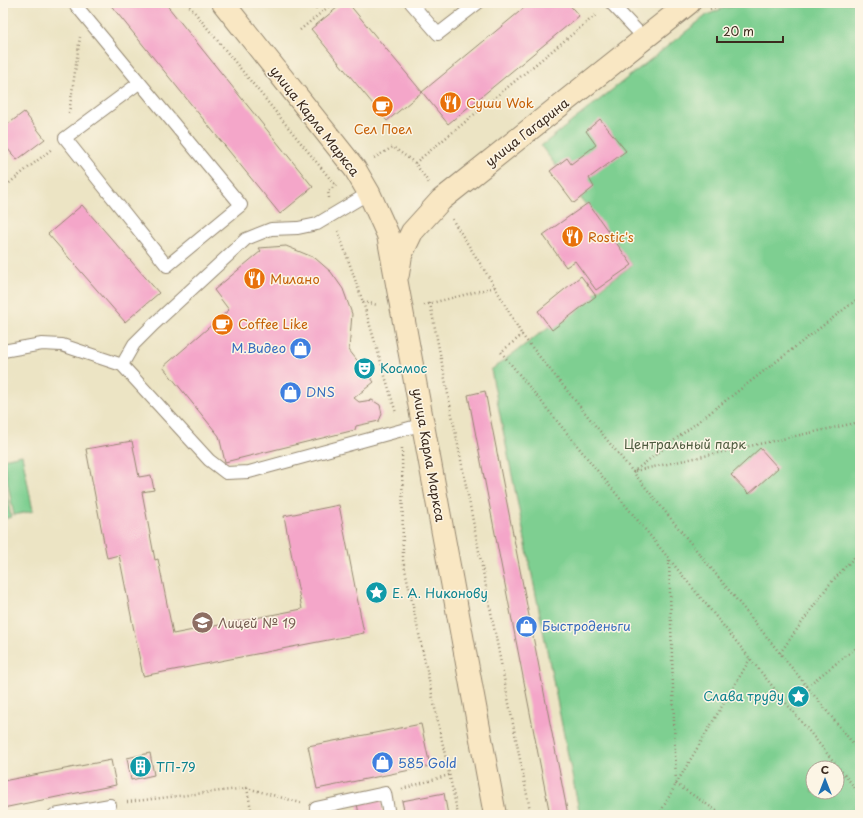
<svg xmlns="http://www.w3.org/2000/svg" width="863" height="818" viewBox="0 0 863 818" font-family="'Playpen Sans',sans-serif">
  <rect width="100%" height="100%" fill="#fcf5e5"/>
  <filter id="ink" filterUnits="userSpaceOnUse"><feTurbulence type="fractalNoise" baseFrequency=".025" numOctaves="2"/><feDisplacementMap in="SourceGraphic" scale="8" xChannelSelector="R" yChannelSelector="G"/><feConvolveMatrix kernelMatrix="1 2 1 2 8 2 1 2 1" color-interpolation-filters="sRGB"/></filter>
  <filter id="wash" filterUnits="userSpaceOnUse"><feTurbulence type="fractalNoise" baseFrequency=".012" numOctaves="4" result="noise"/><feDisplacementMap in="SourceGraphic" scale="16" xChannelSelector="R" yChannelSelector="G"/><feGaussianBlur stdDeviation="0.9" result="paint"/><feColorMatrix in="noise" values="0 0 0 0 0 0 0 0 0 0 0 0 0 0 0 0 0 1.4 0 .05"/><feComposite in="paint" operator="in"/></filter>
  <g filter="url(#wash)">
    <rect width="100%" height="100%" fill="#ece4c4"/>
    <!-- green -->
    <path fill="#7ecf91" stroke="#5c7c58" fill-rule="evenodd" d="M 752,3 L 860,3 L 860,815 L 580,815 L 491,370 L 632,265 L 541,146 L 707,15 L 724,8 ZM 813,768 L 837,768 L 837,792 L 813,792 Z
      M 22,455 L 33,511 L 14,515 L 3,459 Z
      M 3,476 L 11,517 L 3,519 Z"/>
    <g id="blocks">
      <!-- building -->
      <path fill="#f4a6c9" d="M 109,3 L 165,3 L 313,187 L 280,214 Z
        M 311,3 L 322,3 L 316,9 Z
        M 343,3 L 348,3 L 422,92 L 387,121 L 311,29 Z
        M 530,3 L 568,3 L 579,16 L 448,124 L 422,92 Z
        M 24,112 L 45,139 L 17,160 L 3,143 L 3,128 Z
        M 600,119 L 626,151 L 589,178 L 594,187 L 574,203 L 550,171 L 567,158 L 571,164 L 596,145 L 586,131 Z
        M 588,203 L 632,265 L 596,290 L 575,261 L 566,267 L 543,235 Z
        M 82,205 L 159,293 L 125,322 L 48,234 Z
        M 286,246 L 315,258 L 331,272 L 343,289 L 352,314 L 349,350 L 374,382 L 354,398 L 359,402 L 372,400 L 380,405 L 382,414 L 379,421 L 356,426 L 355,430 L 225,462 L 219,436 L 163,367 L 229,310 L 214,290 L 261,251 L 259,248 Z
        M 581,276 L 596,296 L 552,330 L 538,311 Z
        M 485,391 L 568,815 L 550,815 L 468,395 Z
        M 132,441 L 139,477 L 151,475 L 154,490 L 142,492 L 155,560 L 158,559 L 173,634 L 302,609 L 284,516 L 339,505 L 364,633 L 143,676 L 119,555 L 107,558 L 86,449 Z
        M 760,448 L 778,468 L 749,494 L 731,475 Z
        M 421,724 L 430,766 L 317,789 L 308,746 Z
        M 150,753 L 154,775 L 131,780 L 127,758 Z
        M 111,760 L 116,785 L 3,808 L 3,781 Z
        M 444,793 L 448,815 L 405,815 L 402,801 Z
        M 381,799 L 383,813 L 359,815 L 357,803 Z"/>
    </g>
  </g>
  <g filter="url(#ink)">
    <use href="#blocks" fill-opacity="0" stroke="#948771" stroke-width="1"/>
    <g fill="none" stroke-linecap="round" stroke-linejoin="round">
      <defs>
        <path id="lane" d="M 74,3 L 241,205 L 167,266 L 65,138 L 139,83
          M 411,3 L 438,34 L 478,3
          M 611,3 L 645,39
          M 3,351 L 42,344 L 62,345 L 122,365 L 209,460 L 226,473 L 249,472 L 424,424
          M 122,365 L 134,344 L 154,324 L 246,239 L 271,229 L 298,228 L 317,224 L 369,193
          M 316,808 L 385,793 L 389,815
          M 54,815 L 110,805"/>
        <path id="secondary" d="M 223,3 L 355,169 L 369,193 L 388,235 L 495,815
          M 398,274 L 401,255 L 412,232 L 441,200 L 689,3"/>
      </defs>
      <!-- lane casing -->
      <use href="#lane" stroke="#948771" stroke-width="14"/>
      <!-- secondary casing -->
      <use href="#secondary" stroke="#948771" stroke-width="24"/>
      <!-- path -->
      <path stroke="#948771" stroke-width="2.5" stroke-dasharray="1 3" stroke-linecap="butt" d="M 187,3 L 336,186
        M 710,9 L 727,3
        M 300,30 L 333,3
        M 69,113 L 80,37
        M 374,158 L 393,147 L 415,163 L 429,183
        M 415,163 L 597,14
        M 3,188 L 53,148
        M 329,198 L 328,191 L 338,184
        M 452,219 L 495,287 L 522,335
        M 338,231 L 363,302 L 396,413
        M 363,302 L 378,305
        M 430,303 L 531,815
        M 424,305 L 495,287
        M 402,448 L 403,560 L 458,815
        M 635,471 L 860,422
        M 633,472 L 860,297
        M 669,560 L 676,784 L 723,815
        M 780,653 L 828,586 L 860,551
        M 807,686 L 860,645
        M 860,752 L 522,335 L 501,352 L 860,794
        M 247,788 L 252,815
        M 402,789 L 449,775
        M 127,802 L 247,788 L 301,803
        M 659,815 L 676,784 L 750,659"/>
      <!-- lane -->
      <use href="#lane" stroke="#fff" stroke-width="12"/>
      <!-- secondary -->
      <use href="#secondary" stroke="#f9e7c3" stroke-width="22"/>
    </g>
  </g>
  <!-- icons -->
  <defs>
    <symbol id="restaurant-disc" viewBox="-11 -11 22 22"><circle r="9.5" fill="#e8710a" stroke="#fcf5e5"/><path d="M-5-6h1v4h1v-4h1v4h1v-4h1v5L-1.5 .5V6h-2V.5L-5-1ZM5-6V6H3V1.5H1.5Q1.5-4 5-6Z" fill="#fff"/></symbol>
    <symbol id="cafe-disc" viewBox="-11 -11 22 22"><circle r="9.5" fill="#e8710a" stroke="#fcf5e5"/><path d="M-5.5-4.5H6V0H3Q3 3.5 0 3.5H-2.5Q-5.5 3.5-5.5 0ZM3-3.2v2h1.7v-2ZM-6 4.5H4V6H-6Z" fill="#fff"/></symbol>
    <symbol id="shop-disc" viewBox="-11 -11 22 22"><circle r="9.5" fill="#3f7fe0" stroke="#fcf5e5"/><path d="M-5-2.5h2.3a2.7 3.5 0 0 1 5.4 0H5L5.5 6h-11ZM-1.5-2.5h3a1.5 2.3 0 0 0-3 0Z" fill="#fff"/></symbol>
    <symbol id="theatre-disc" viewBox="-11 -11 22 22"><circle r="9.5" fill="#0f9aa8" stroke="#fcf5e5"/><path d="M-5-5.5Q0-4 5-5.5V0Q5 5 0 6Q-5 5-5 0ZM-3.3-2.5H-1v1.5H-3.3ZM1-2.5H3.3v1.5H1ZM-2.8 1Q0 5.5 2.8 1Z" fill="#fff"/></symbol>
    <symbol id="sight-disc" viewBox="-11 -11 22 22"><circle r="9.5" fill="#0f9aa8" stroke="#fcf5e5"/><path d="M0-6L1.8-2.2L6-1.7L2.9 1.2L3.7 5.4L0 3.3L-3.7 5.4L-2.9 1.2L-6-1.7L-1.8-2.2Z" fill="#fff"/></symbol>
    <symbol id="school-disc" viewBox="-11 -11 22 22"><circle r="9.5" fill="#8d6e63" stroke="#fcf5e5"/><path d="M0-5L7-2L0 1L-7-2ZM-4 1L0 2.5L4 1V4Q0 6-4 4Z" fill="#fff"/></symbol>
    <symbol id="building-disc" viewBox="-11 -11 22 22"><circle r="9.5" fill="#0f9aa8" stroke="#fcf5e5"/><path d="M-4-6H4V6H1V3H-1V6H-4ZM-2.5-4.3h1.7v1.8h-1.7ZM.8-4.3h1.7v1.8H.8ZM-2.5-1h1.7V.8h-1.7ZM.8-1h1.7V.8H.8Z" fill="#fff"/></symbol>
  </defs>
  <g fill-rule="evenodd">
    <use href="#restaurant-disc" x="438" y="90" width="25" height="25"/>
    <use href="#cafe-disc" x="370" y="94" width="25" height="25"/>
    <use href="#restaurant-disc" x="560" y="224" width="25" height="25"/>
    <use href="#restaurant-disc" x="242" y="266" width="25" height="25"/>
    <use href="#cafe-disc" x="210" y="312" width="25" height="25"/>
    <use href="#shop-disc" x="288" y="336" width="25" height="25"/>
    <use href="#theatre-disc" x="352" y="356" width="25" height="25"/>
    <use href="#shop-disc" x="278" y="380" width="25" height="25"/>
    <use href="#sight-disc" x="364" y="580" width="25" height="25"/>
    <use href="#school-disc" x="190" y="610" width="25" height="25"/>
    <use href="#shop-disc" x="514" y="614" width="25" height="25"/>
    <use href="#sight-disc" x="786" y="684" width="25" height="25"/>
    <use href="#shop-disc" x="370" y="750" width="25" height="25"/>
    <use href="#building-disc" x="128" y="754" width="25" height="25"/>
  </g>
  <g text-anchor="middle" stroke-width="3" stroke-linejoin="round" paint-order="stroke">
    <!-- food labels -->
    <g font-size="13" fill="#c56008" stroke="#fcf5e5" text-anchor="start">
      <text x="466" y="108">Суши Wok</text>
      <text x="383" y="134" text-anchor="middle">Сел Поел</text>
      <text x="588" y="242">Rostic's</text>
      <text x="270" y="284">Милано</text>
      <text x="238" y="329">Coffee Like</text>
    </g>
    <!-- street labels -->
    <g font-size="13" fill="#3b2a1e" stroke="#fcf5e5">
      <text transform="translate(315 121) rotate(52)" y="5">улица Карла Маркса</text>
      <text transform="translate(527 132) rotate(-38)" y="5">улица Гагарина</text>
      <text transform="translate(429 455) rotate(80)" y="5">улица Карла Маркса</text>
    </g>
    <!-- shop labels -->
    <g font-size="13" fill="#366cbe" stroke="#fcf5e5" text-anchor="start">
      <text x="286" y="353" text-anchor="end">М.Видео</text>
      <text x="306" y="397">DNS</text>
      <text x="542" y="631">Быстроденьги</text>
      <text x="398" y="768">585 Gold</text>
    </g>
    <!-- culture labels -->
    <g font-size="13" fill="#0d838f" stroke="#fcf5e5" text-anchor="start">
      <text x="380" y="373">Космос</text>
      <text x="392" y="598">Е. А. Никонову</text>
      <text x="784" y="701" text-anchor="end">Слава труду</text>
      <text x="156" y="772">ТП-79</text>
    </g>
    <!-- park labels -->
    <g font-size="13" fill="#4f5c40" stroke="#fcf5e5">
      <text x="685" y="449">Центральный парк</text>
    </g>
    <!-- education labels -->
    <g font-size="13" fill="#785e54" stroke="#fcf5e5" text-anchor="start">
      <text x="218" y="628">Лицей № 19</text>
    </g>
  </g>
  <!-- margin -->
  <rect width="863" height="818" fill="none" stroke="#fcf5e5" stroke-width="16"/>
  <!-- north arrow -->
  <g transform="translate(825 780)"><circle r="19" fill="#fcf5e5" stroke="#afa495"/>
  <path d="M0-3L7 15L0 10L-7 15Z" fill="#1f6fb2"/>
  <text y="-6" font-size="11" font-weight="bold" text-anchor="middle" fill="#3b2a1e">С</text>
  </g>
  <!-- scale -->
  <path d="M717 36v6h66v-6" fill="none" stroke="#3b2a1e" stroke-width="2"/>
  <text x="723" y="36" font-size="12" fill="#3b2a1e" stroke="#fcf5e5" stroke-width="3" paint-order="stroke">20 m</text>
</svg>
